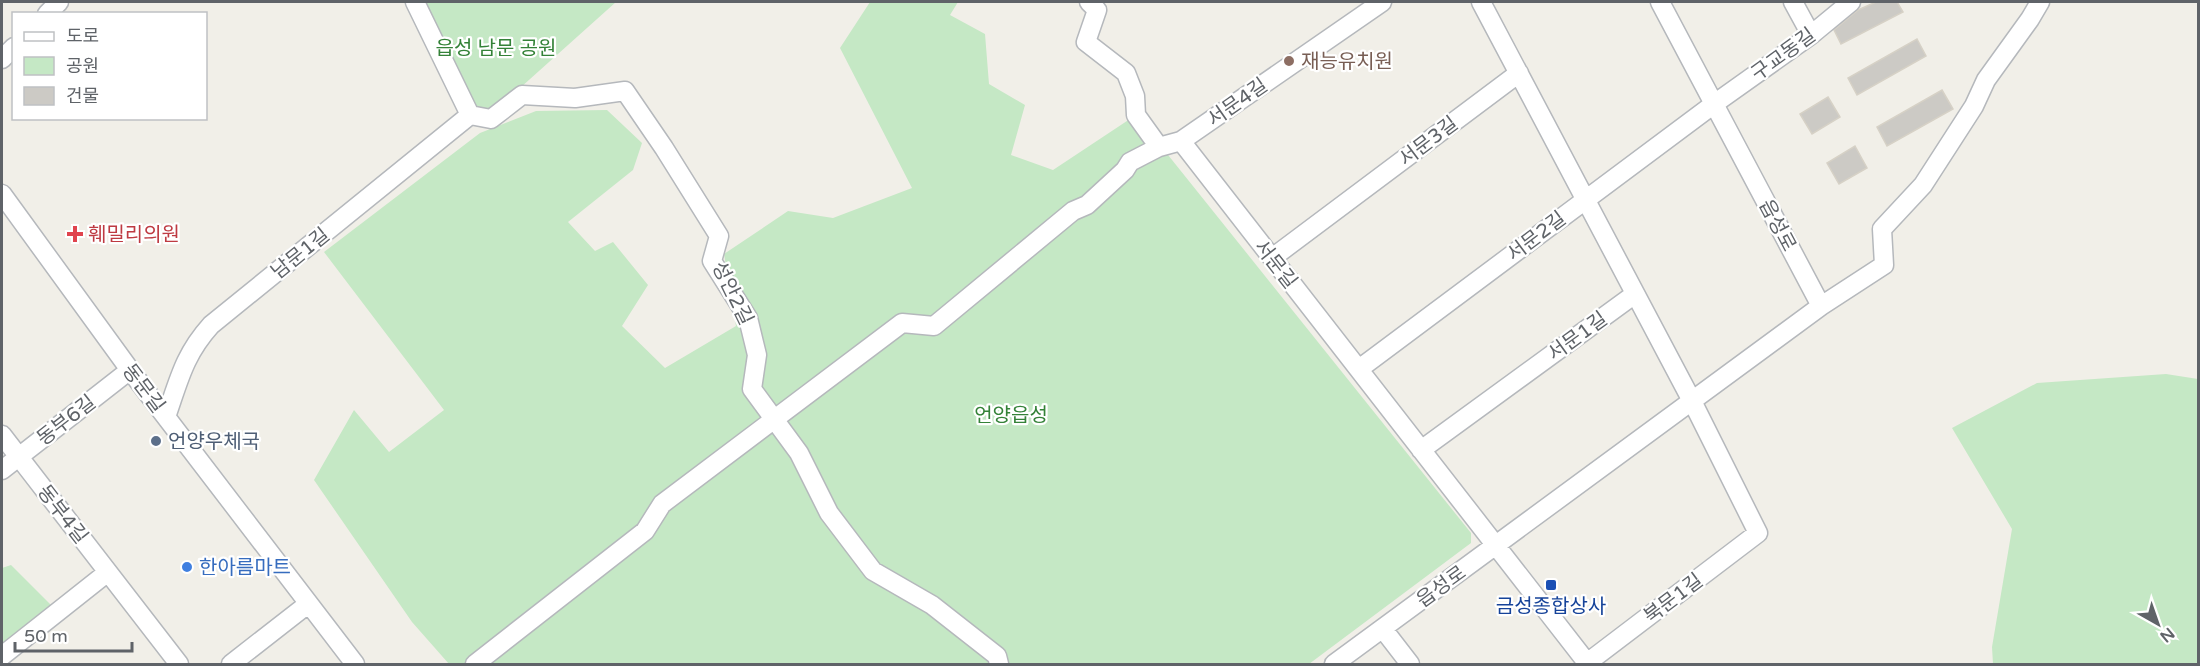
<svg xmlns="http://www.w3.org/2000/svg" width="2200" height="666" viewBox="0 0 2200 666" font-family="'Varela Round','Noto Sans KR',sans-serif">
  <rect width="100%" height="100%" fill="#f1efe8"/>
  <!-- green -->
  <path fill="#c5e8c5" d="M 421,2 L 616,2 L 491,114 L 473,107 Z
    M 870,2 L 958,2 L 950,15 L 985,34 L 989,84 L 1025,105 L 1011,155 L 1053,170 L 1136,115 L 1471,533 L 1471,543 L 1309,664 L 449,664 L 412,622 L 314,480 L 354,410 L 389,452 L 444,410 L 324,252 L 480,133 L 536,111 L 607,110 L 642,143 L 633,170 L 568,222 L 595,251 L 613,242 L 648,285 L 622,326 L 665,368 L 736,326 L 724,254 L 788,211 L 833,218 L 912,188 L 840,48 Z
    M 2166,374 L 2198,379 L 2198,664 L 1993,664 L 1992,647 L 2012,529 L 1952,428 L 2037,383 Z
    M 11,565 L 53,607 L 2,649 L 2,568 Z"/>
  <!-- building -->
  <path fill="#cccac5" stroke="#d6d1c6" stroke-width="1.5" d="M 1876,2 L 1897,2 L 1903,12 L 1841,44 L 1834,30 L 1858,10 Z
    M 1917,39 L 1926,56 L 1857,95 L 1848,78 Z
    M 1942,90 L 1953,109 L 1887,146 L 1877,127 Z
    M 1828,97 L 1840,117 L 1812,134 L 1800,114 Z
    M 1855,146 L 1867,168 L 1839,184 L 1827,163 Z"/>
  <g fill="none" stroke-linecap="round" stroke-linejoin="round">
    <defs>
      <path id="minor" d="M 415,2 L 470,115
        M 1089,2 L 1097,10 L 1086,42 L 1126,73 L 1135,96 L 1136,115 L 1159,147 L 1181,141 L 1382,2
        M 1481,2 L 1692,401 L 1758,533 L 1587,663
        M 1660,2 L 1821,306
        M 1793,2 L 1811,35
        M 47,14 L 59,2
        M 2,59 L 14,47
        M 470,115 L 491,119 L 522,95 L 575,98 L 625,91 L 664,148 L 719,236 L 712,261 L 748,318 L 757,355 L 752,389 L 799,453 L 829,513 L 873,571 L 932,605 L 997,656 L 999,664
        M 1181,141 L 1588,664
        M 2,194 L 130,370 L 355,664
        M 1272,258 L 1519,73
        M 1359,369 L 1714,104 L 1811,35 L 1851,2
        M 166,417 C 179,380 184,355 211,325 L 470,115
        M 2,435 L 179,664
        M 1421,450 L 1635,294
        M 2,470 L 130,370
        M 1383,629 L 1410,664
        M 2,656 L 108,572
        M 231,664 L 308,604
        M 475,664 L 645,531 L 662,504 L 902,323 L 934,326 L 1073,211 L 1087,205 L 1125,170 L 1130,162 L 1159,147
        M 1334,664 L 1821,306 L 1884,265 L 1882,229 L 1923,185 L 1974,106 L 1986,80 L 2030,19 L 2040,2"/>
    </defs>
    <!-- minor casing -->
    <use href="#minor" stroke="#b5b8bc" stroke-width="21"/>
    <!-- minor -->
    <use href="#minor" stroke="#fff" stroke-width="18"/>
  </g>
  <!-- markers -->
  <circle fill="#8d6e63" stroke="#fff" stroke-width="2" cx="1289" cy="61" r="6"/>
  <path fill="#e0444e" stroke="#fff" stroke-width="2" d="M72 225h6v6h6v6h-6v6h-6v-6h-6v-6h6z"/>
  <circle fill="#5c6f8a" stroke="#fff" stroke-width="2" cx="156" cy="441" r="6"/>
  <circle fill="#3f7fe0" stroke="#fff" stroke-width="2" cx="187" cy="567" r="6"/>
  <rect fill="#1a4fb4" stroke="#fff" stroke-width="2" x="1545" y="579" width="12" height="12" rx="3"/>
  <g text-anchor="middle" stroke-width="4.5" stroke-linejoin="round" paint-order="stroke">
    <!-- park labels -->
    <g font-size="20" fill="#348238" stroke="#fff">
      <text x="496" y="55">읍성 남문 공원</text>
      <text x="1011" y="422">언양읍성</text>
    </g>
    <!-- street labels -->
    <g font-size="20" fill="#5f6368" stroke="#fff">
      <text transform="translate(1783 54) rotate(-36)" y="7">구교동길</text>
      <text transform="translate(1237 102) rotate(-35)" y="7">서문4길</text>
      <text transform="translate(1428 141) rotate(-37)" y="7">서문3길</text>
      <text transform="translate(1778 225) rotate(62)" y="7">읍성로</text>
      <text transform="translate(1536 236) rotate(-37)" y="7">서문2길</text>
      <text transform="translate(300 253) rotate(-39)" y="7">남문1길</text>
      <text transform="translate(1276 264) rotate(52)" y="7">서문길</text>
      <text transform="translate(733 293) rotate(64)" y="7">성안2길</text>
      <text transform="translate(1577 336) rotate(-36)" y="7">서문1길</text>
      <text transform="translate(144 388) rotate(53)" y="7">동문길</text>
      <text transform="translate(66 420) rotate(-38)" y="7">동부6길</text>
      <text transform="translate(63 514) rotate(52)" y="7">동부4길</text>
      <text transform="translate(1441 586) rotate(-36)" y="7">읍성로</text>
      <text transform="translate(1673 598) rotate(-37)" y="7">북문1길</text>
    </g>
    <!-- education labels -->
    <g font-size="20" fill="#785e54" stroke="#fff" text-anchor="start">
      <text x="1301" y="68">재능유치원</text>
    </g>
    <!-- health labels -->
    <g font-size="20" fill="#be3a42" stroke="#fff" text-anchor="start">
      <text x="88" y="241">훼밀리의원</text>
    </g>
    <!-- service labels -->
    <g font-size="20" fill="#4e5e75" stroke="#fff" text-anchor="start">
      <text x="168" y="448">언양우체국</text>
    </g>
    <!-- shop labels -->
    <g font-size="20" fill="#366cbe" stroke="#fff" text-anchor="start">
      <text x="199" y="574">한아름마트</text>
    </g>
    <!-- transit labels -->
    <g font-size="20" fill="#164399" stroke="#fff">
      <text x="1551" y="613">금성종합상사</text>
    </g>
  </g>
  <!-- border -->
  <rect width="2200" height="666" fill="none" stroke="#5f6368" stroke-width="6"/>
  <!-- legend -->
  <rect x="12" y="12" width="195" height="108" fill="#ffffff" stroke="#bfc1c3" stroke-width="1.5"/>
  <rect x="24" y="32" width="30" height="9" fill="#ffffff" stroke="#bfc1c3" stroke-width="1.5"/>
  <text x="66" y="42" font-size="18" fill="#5f6368">도로</text>
  <rect x="24" y="57" width="30" height="18" fill="#c5e8c5" stroke="#bfc1c3" stroke-width="1.5"/>
  <text x="66" y="72" font-size="18" fill="#5f6368">공원</text>
  <rect x="24" y="87" width="30" height="18" fill="#cccac5" stroke="#bfc1c3" stroke-width="1.5"/>
  <text x="66" y="102" font-size="18" fill="#5f6368">건물</text>
  <!-- north arrow -->
  <g transform="translate(2158 624) rotate(140)" stroke="#ffffff" stroke-width="4.5" paint-order="stroke">
  <path d="M0-4.5L10 22L0 15L-10 22Z" fill="#5f6368"/>
  <text y="-9" font-size="16" font-weight="bold" text-anchor="middle" fill="#5f6368">N</text>
  </g>
  <!-- scale -->
  <path d="M15 642v9h117v-9" fill="none" stroke="#5f6368" stroke-width="3"/>
  <text x="24" y="642" font-size="18" fill="#5f6368" stroke="#ffffff" stroke-width="4.5" paint-order="stroke">50 m</text>
</svg>
